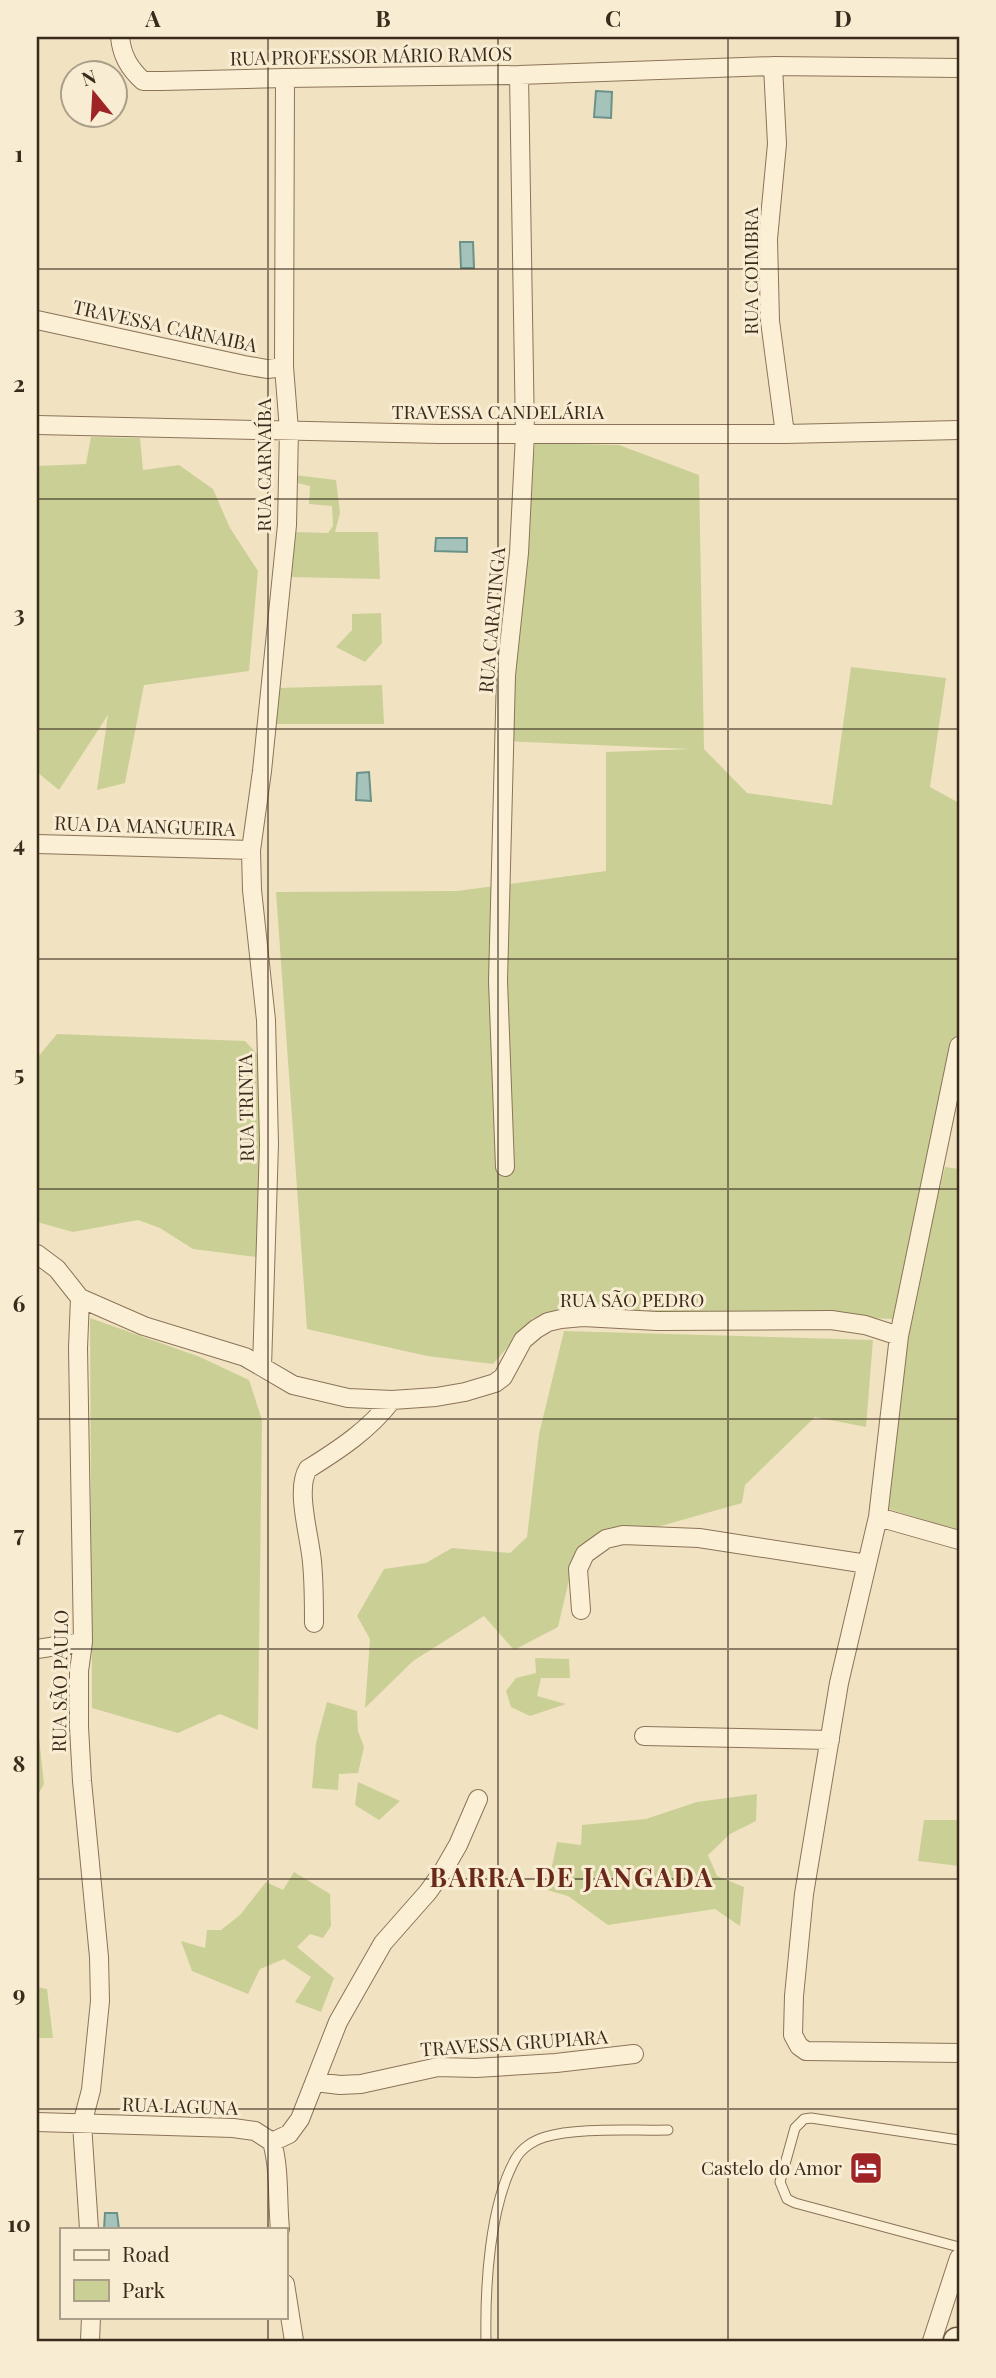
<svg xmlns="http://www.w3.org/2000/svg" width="996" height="2378" viewBox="0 0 996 2378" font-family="'Playfair Display',serif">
  <rect width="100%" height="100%" fill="#f1e2c2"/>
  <!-- green -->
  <path fill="#cad095" d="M 91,437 L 140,438 L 143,470 L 179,465 L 213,489 L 230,528 L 258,571 L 249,671 L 144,685 L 125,783 L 97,790 L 108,715 L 59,790 L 37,772 L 37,466 L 86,464 Z
    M 535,443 L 619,445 L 699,475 L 704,749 L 747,793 L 832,805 L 851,667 L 946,678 L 930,787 L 959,803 L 959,1035 L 954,1073 L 894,1319 L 601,1309 L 533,1318 L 493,1364 L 427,1356 L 307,1329 L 276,892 L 457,891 L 606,871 L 606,752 L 690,749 L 505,741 Z
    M 294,475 L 336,480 L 340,513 L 335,532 L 378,532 L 380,579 L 290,577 L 294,532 L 328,533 L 333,526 L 332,506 L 309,504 L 310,486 L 293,482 Z
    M 381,613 L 382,643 L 365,662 L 336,647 L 352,630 L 352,614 Z
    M 382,685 L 384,724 L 271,724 L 277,688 Z
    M 57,1034 L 245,1041 L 258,1055 L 260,1133 L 256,1257 L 193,1249 L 160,1228 L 138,1220 L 73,1232 L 37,1222 L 37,1058 Z
    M 945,1167 L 959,1169 L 959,1530 L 885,1508 L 902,1340 Z
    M 90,1318 L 200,1357 L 249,1380 L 262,1420 L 258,1730 L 220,1714 L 178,1733 L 92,1708 Z
    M 564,1331 L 873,1340 L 866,1427 L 815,1417 L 745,1485 L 742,1503 L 576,1550 L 558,1627 L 514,1650 L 484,1616 L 413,1661 L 365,1708 L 370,1639 L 357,1616 L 384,1569 L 426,1563 L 452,1548 L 510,1553 L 527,1537 L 539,1434 Z
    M 535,1658 L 569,1659 L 570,1678 L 541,1678 L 537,1696 L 566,1704 L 530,1716 L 511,1707 L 506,1691 L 516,1678 L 536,1673 Z
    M 327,1702 L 357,1711 L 358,1731 L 364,1747 L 358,1773 L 339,1774 L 338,1790 L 312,1788 L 316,1743 Z
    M 37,1719 L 44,1784 L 37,1796 Z
    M 358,1782 L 400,1801 L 379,1820 L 355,1805 Z
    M 757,1794 L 756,1821 L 730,1834 L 708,1855 L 717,1876 L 744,1887 L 740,1926 L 715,1909 L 608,1925 L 568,1896 L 547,1890 L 557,1842 L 581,1845 L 582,1825 L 646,1819 L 697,1802 Z
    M 924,1820 L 959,1820 L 959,1866 L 918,1861 Z
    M 294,1872 L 330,1894 L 331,1926 L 323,1938 L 310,1934 L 297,1947 L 334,1978 L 321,2012 L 295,2002 L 311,1977 L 284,1959 L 260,1969 L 248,1994 L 192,1971 L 181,1941 L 205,1948 L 207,1930 L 221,1930 L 240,1915 L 266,1882 L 283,1890 Z
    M 37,1987 L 47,1989 L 53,2038 L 37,2038 Z"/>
  <!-- water -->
  <path fill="#a5c3ba" stroke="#6b9288" stroke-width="2" d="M 596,91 L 612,92 L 611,118 L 594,117 Z
    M 460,242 L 473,242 L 474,268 L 461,268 Z
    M 436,538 L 467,538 L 467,552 L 435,551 Z
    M 369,772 L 371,801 L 356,800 L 357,773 Z
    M 105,2213 L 117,2213 L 119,2229 L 104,2229 Z"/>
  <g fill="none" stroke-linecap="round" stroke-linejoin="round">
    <defs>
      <path id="service" d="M 959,2140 L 811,2118 L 804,2119 L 795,2128 L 780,2182 L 787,2199 L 795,2203 L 959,2247
        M 486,2341 C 485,2288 489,2205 516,2158 C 522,2148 534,2140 545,2137 C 577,2127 633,2131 668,2130"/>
      <path id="minor" d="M 120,37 C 122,56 129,68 143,81 L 162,81 L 285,78 L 519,75 L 773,66 L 959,68
        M 773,66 L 777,144 L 768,239 L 770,321 L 785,434
        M 37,320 L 244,365 L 267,369 L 284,367
        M 37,425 L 440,434 L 785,434 L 959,430
        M 37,844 L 251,850
        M 959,1046 L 899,1336 L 878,1517 L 839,1683 L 804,1894 L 794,1996 L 793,2035 L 799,2046 L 806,2051 L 959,2053
        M 505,1167 L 498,981 L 506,675 L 519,553 L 525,434 L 519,75
        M 37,1254 L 57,1269 L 80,1298 L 78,1348 L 83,1642 L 79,1671 L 79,1727 L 82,1781 L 99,1957 L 100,2001 L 91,2090 L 82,2124 L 89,2229
        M 80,1298 L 144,1326 L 245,1357 L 293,1385 L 348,1398 L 392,1400 L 436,1397 L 465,1392 L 495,1383 L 503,1377 L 523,1340 L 536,1329 L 548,1322 L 561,1319 L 583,1317 L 657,1321 L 831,1320 L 865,1325 L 899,1336
        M 262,1367 L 269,1144 L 266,1020 L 252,890 L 251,850 L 262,771 L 287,525 L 289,430 L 284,367 L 285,78
        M 878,1517 L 959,1540
        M 581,1610 L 578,1569 L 585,1554 L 606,1539 L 623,1535 L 699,1538 L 867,1564
        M 314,1623 C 314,1602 314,1582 312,1562 C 310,1537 295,1489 308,1469 C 340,1449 369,1430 392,1400
        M 37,1649 L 83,1642
        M 644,1736 L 830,1740
        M 315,2082 L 340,2085 L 361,2084 L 438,2067 L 476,2068 L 556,2063 L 634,2054
        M 37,2122 L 233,2128 L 255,2131 L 272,2142 C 280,2170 277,2200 280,2229
        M 272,2142 L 289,2134 L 300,2119 L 338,2022 L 383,1943 L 428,1892 L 443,1871 L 458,1845 L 478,1799
        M 285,2284 L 294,2341
        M 90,2341 L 91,2317
        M 932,2341 L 959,2258"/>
      <path id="secondary" d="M 957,2341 L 959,2341"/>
    </defs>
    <!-- service casing -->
    <use href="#service" stroke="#8c7358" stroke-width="11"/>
    <!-- minor casing -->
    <use href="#minor" stroke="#8c7358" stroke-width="20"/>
    <!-- secondary casing -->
    <use href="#secondary" stroke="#6e543b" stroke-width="29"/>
    <!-- service -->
    <use href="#service" stroke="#fbf0d6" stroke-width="9"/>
    <!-- minor -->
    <use href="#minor" stroke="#fbf0d6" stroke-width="18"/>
    <!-- secondary -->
    <use href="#secondary" stroke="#fbf0d6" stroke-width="26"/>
  </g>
  <!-- grid -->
  <path fill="none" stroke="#3b2b1d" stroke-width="2" stroke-opacity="0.55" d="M 268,37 L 268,2229M 498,37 L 498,2341M 728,37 L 728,2341M 37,269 L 959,269M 37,499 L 959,499M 37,729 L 959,729M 37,959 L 959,959M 37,1189 L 959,1189M 37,1419 L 959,1419M 37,1649 L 959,1649M 37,1879 L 959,1879M 37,2109 L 959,2109M 268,2317 L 268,2341"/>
  <!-- icons -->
  <defs>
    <symbol id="hotel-square" viewBox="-11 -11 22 22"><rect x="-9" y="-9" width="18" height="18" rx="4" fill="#9f2426" stroke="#f8ecd2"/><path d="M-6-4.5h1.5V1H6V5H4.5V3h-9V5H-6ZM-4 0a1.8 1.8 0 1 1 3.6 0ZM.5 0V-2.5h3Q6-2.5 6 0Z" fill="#fff"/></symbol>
  </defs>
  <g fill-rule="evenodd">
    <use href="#hotel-square" x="847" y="2149" width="38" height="38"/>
  </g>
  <g text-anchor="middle" stroke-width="6" stroke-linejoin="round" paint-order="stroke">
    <!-- street labels -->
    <g font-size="19" fill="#3b2b1d" stroke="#f8ecd2">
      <text transform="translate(371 56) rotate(-1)" y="7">RUA PROFESSOR MÁRIO RAMOS</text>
      <text transform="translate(751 271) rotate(-90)" y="7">RUA COIMBRA</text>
      <text transform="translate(165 326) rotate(12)" y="7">TRAVESSA CARNAIBA</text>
      <text x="498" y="419">TRAVESSA CANDELÁRIA</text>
      <text transform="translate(264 465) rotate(-90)" y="7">RUA CARNAÍBA</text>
      <text transform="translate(492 620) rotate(-85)" y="7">RUA CARATINGA</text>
      <text transform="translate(145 826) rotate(2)" y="7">RUA DA MANGUEIRA</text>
      <text transform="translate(246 1108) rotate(-91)" y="7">RUA TRINTA</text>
      <text x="632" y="1307">RUA SÃO PEDRO</text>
      <text transform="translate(60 1681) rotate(-89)" y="7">RUA SÃO PAULO</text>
      <text transform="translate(514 2043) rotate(-4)" y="7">TRAVESSA GRUPIARA</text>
      <text transform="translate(180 2106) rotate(2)" y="7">RUA LAGUNA</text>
    </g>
    <!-- poi labels -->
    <g font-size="19" fill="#3b2b1d" stroke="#f8ecd2" text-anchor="end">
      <text x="842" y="2175">Castelo do Amor</text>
    </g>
    <!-- district labels -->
    <g font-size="26" font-weight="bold" letter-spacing="2" fill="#6a2a1a" stroke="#f8ecd2">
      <text x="572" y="1887">BARRA DE JANGADA</text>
    </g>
  </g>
  <!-- border -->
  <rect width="996" height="2378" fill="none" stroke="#f8ecd2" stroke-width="77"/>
  <!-- legend -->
  <rect x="60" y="2228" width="228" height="91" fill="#f8ecd2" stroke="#ac9f8a" stroke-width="2"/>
  <rect x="74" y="2250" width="35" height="10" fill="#fbf0d6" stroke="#ac9f8a" stroke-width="2"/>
  <text x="122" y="2262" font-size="21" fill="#3b2b1d">Road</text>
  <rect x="74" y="2280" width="35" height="21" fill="#cad095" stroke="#ac9f8a" stroke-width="2"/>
  <text x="122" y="2298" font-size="21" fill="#3b2b1d">Park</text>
  <!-- north arrow -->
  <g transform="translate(94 94) rotate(342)"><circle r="33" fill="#f8ecd2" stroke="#ac9f8a" stroke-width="2"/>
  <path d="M0-5L12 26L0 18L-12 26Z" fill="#9f2426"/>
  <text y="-10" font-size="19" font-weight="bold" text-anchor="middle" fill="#3b2b1d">N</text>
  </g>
  <rect x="38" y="38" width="920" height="2302" fill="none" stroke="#3b2b1d" stroke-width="2.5"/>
  <g font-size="23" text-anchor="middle" font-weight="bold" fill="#3b2b1d">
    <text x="153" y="27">A</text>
    <text x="383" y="27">B</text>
    <text x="613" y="27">C</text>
    <text x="843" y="27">D</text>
    <text x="19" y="162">1</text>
    <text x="19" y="392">2</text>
    <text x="19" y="622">3</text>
    <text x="19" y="852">4</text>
    <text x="19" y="1082">5</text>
    <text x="19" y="1312">6</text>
    <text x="19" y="1542">7</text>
    <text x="19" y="1772">8</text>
    <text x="19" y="2002">9</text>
    <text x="19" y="2232">10</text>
  </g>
</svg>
